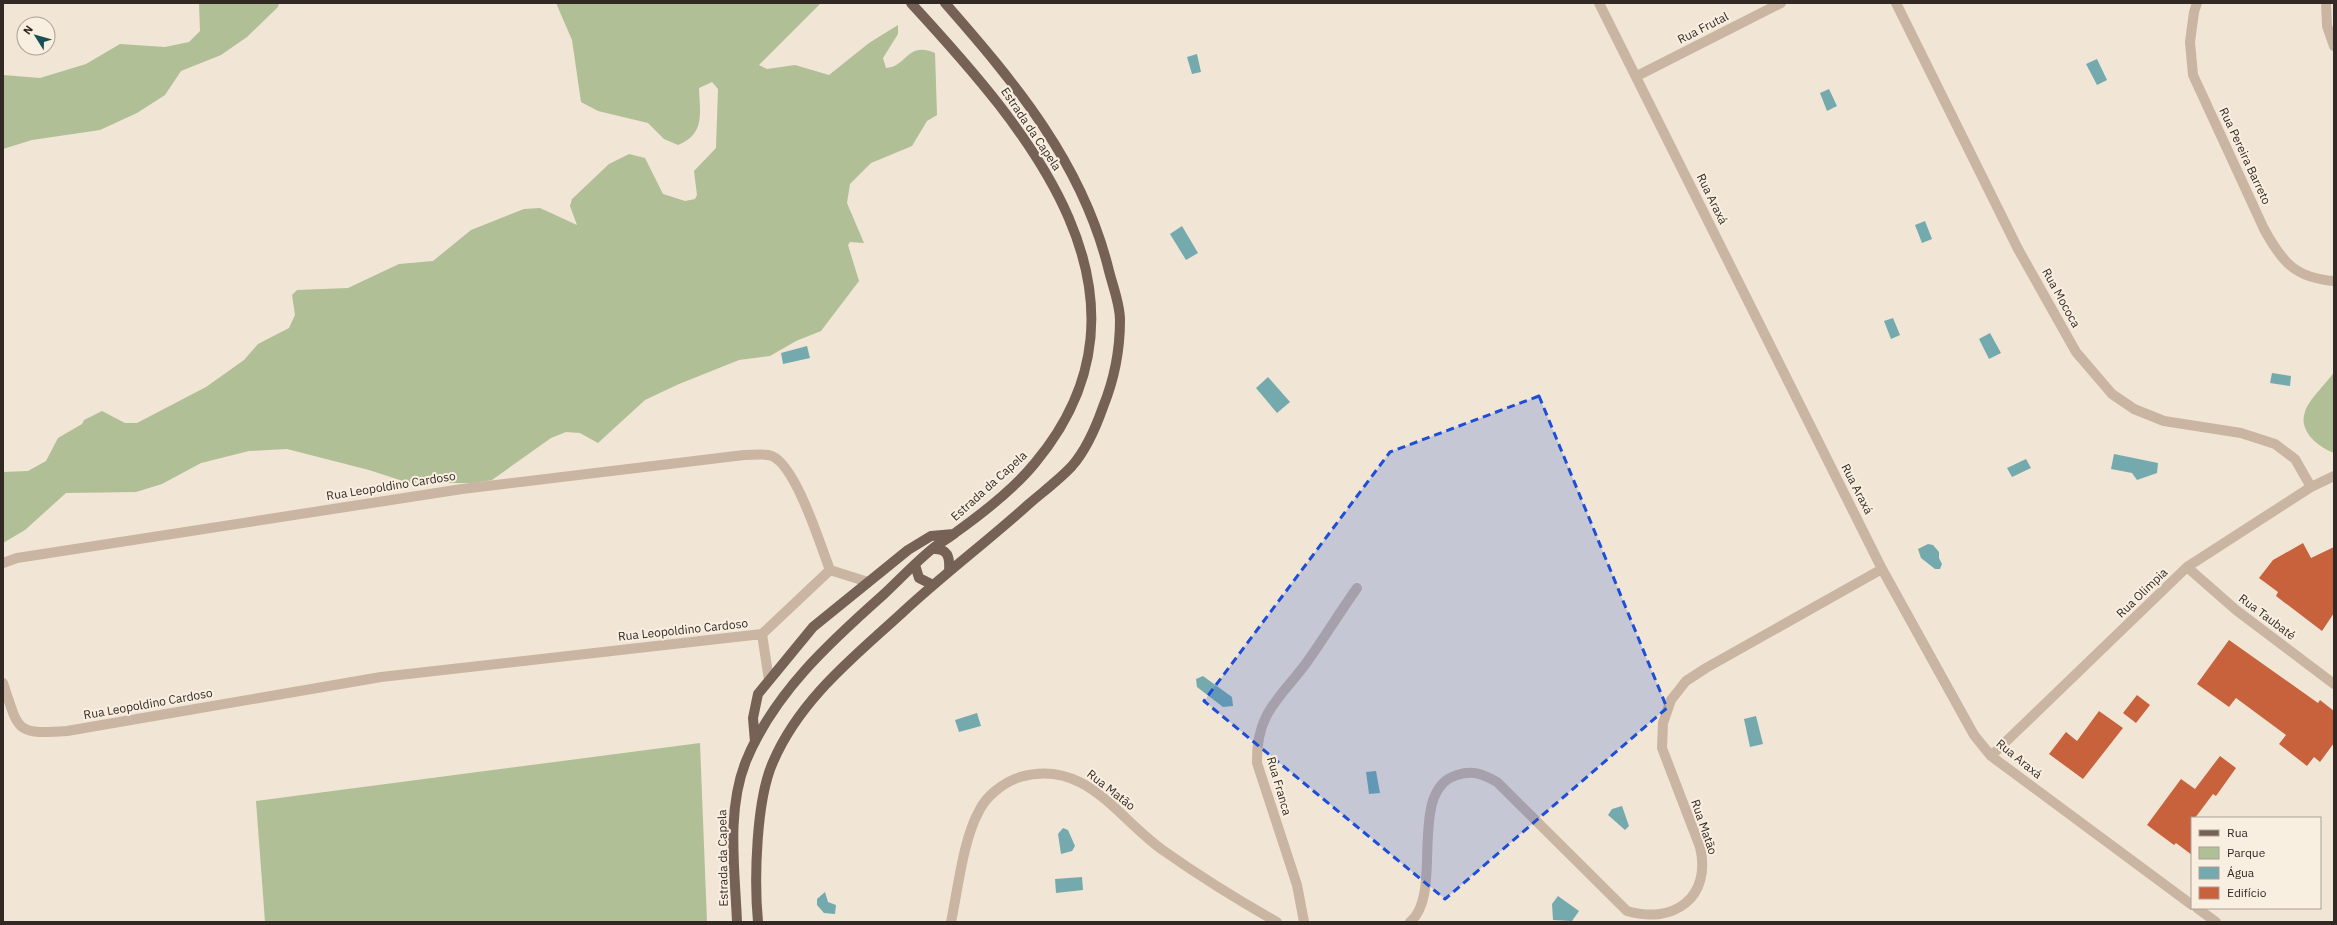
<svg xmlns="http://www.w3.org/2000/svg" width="2337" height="925" viewBox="0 0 2337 925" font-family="'IBM Plex Sans',sans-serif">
  <rect width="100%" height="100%" fill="#f1e5d5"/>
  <!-- green -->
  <path fill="#b0bf96" d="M 199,3 L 279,3 L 278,7 L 247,37 L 221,55 L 181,71 L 165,95 L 137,113 L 100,130 L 32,140 L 3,149 L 3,75 L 40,78 L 86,64 L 120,44 L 165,47 L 189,42 L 200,31 Z
    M 556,3 L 821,3 L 759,65 L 767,69 L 795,65 L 829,75 L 869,43 L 898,25 L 898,34 L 883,58 L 886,68 C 907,67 907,41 935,53 L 937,115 L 927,121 L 912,146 L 871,163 L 850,184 L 847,203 L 864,243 L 850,242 L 848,245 L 859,281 L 821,331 L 796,341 L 770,356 L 739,360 L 679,384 L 645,400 L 598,443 L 580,433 L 566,432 L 551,438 L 492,480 L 474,483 L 409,483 L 369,470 L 287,449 L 249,451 L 201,463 L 162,484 L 136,492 L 66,493 L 25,530 L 3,543 L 3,472 L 28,471 L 46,461 L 58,438 L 82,424 L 84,420 L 102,411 L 125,423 L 137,423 L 206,387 L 244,360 L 258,344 L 289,328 L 295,315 L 292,295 L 297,290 L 348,288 L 399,264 L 433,261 L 471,230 L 524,209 L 540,208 L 577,225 L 570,206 L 572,199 L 609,164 L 629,154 L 645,158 L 663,194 L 685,201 L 695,199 L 697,195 L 694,171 L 716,148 L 718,89 L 712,82 L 699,88 C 700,114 705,134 678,145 L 664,139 L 648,123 L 598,111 L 581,102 L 572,40 Z
    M 2334,372 L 2334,453 C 2318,447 2298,431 2305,412 C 2308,400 2327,383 2334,372 Z
    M 700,743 L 707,922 L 265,922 L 256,801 Z"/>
  <!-- water -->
  <path fill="#74aaae" d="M 1197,54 L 1201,72 L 1192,74 L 1187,57 Z
    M 2097,59 L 2107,80 L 2097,85 L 2086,64 Z
    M 1829,89 L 1837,106 L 1827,111 L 1820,93 Z
    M 1925,221 L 1932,239 L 1922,243 L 1915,225 Z
    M 1182,226 L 1198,253 L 1186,260 L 1170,234 Z
    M 1893,318 L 1900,335 L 1891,339 L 1884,321 Z
    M 1990,333 L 2001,353 L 1989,359 L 1979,339 Z
    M 807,346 L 810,358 L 783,364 L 781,353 Z
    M 2272,373 L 2291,376 L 2290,386 L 2270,383 Z
    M 1268,377 L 1290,402 L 1277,413 L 1256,388 Z
    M 2114,454 L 2158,463 L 2157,473 L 2137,480 L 2132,473 L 2111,469 Z
    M 2026,459 L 2031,468 L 2012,477 L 2007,468 Z
    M 1928,544 L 1933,545 L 1939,552 L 1939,558 L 1942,564 L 1940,569 L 1935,569 L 1921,558 L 1918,549 Z
    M 1203,676 L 1232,697 L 1233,706 L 1223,707 L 1197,687 L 1196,679 Z
    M 977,713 L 981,726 L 959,732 L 955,720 Z
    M 1756,716 L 1763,744 L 1750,747 L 1744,719 Z
    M 1376,771 L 1380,793 L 1369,794 L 1366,772 Z
    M 1622,806 L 1629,826 L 1625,830 L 1608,815 L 1612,809 Z
    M 1063,828 L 1068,830 L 1075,846 L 1072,851 L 1061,854 L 1058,834 Z
    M 1082,877 L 1083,890 L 1056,893 L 1055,879 Z
    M 825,892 L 828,902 L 836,905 L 835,914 L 824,913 L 817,905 L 817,899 Z
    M 1558,896 L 1579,911 L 1572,921 L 1553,920 L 1552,904 Z"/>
  <!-- building -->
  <path fill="#c8623c" d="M 2303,543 L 2311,558 L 2334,547 L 2334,613 L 2322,631 L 2276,596 L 2278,592 L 2259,578 L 2273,560 Z
    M 2229,640 L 2318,703 L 2320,700 L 2334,711 L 2334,743 L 2320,762 L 2314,757 L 2307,766 L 2279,744 L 2286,735 L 2236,698 L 2229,707 L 2197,684 Z
    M 2137,695 L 2150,705 L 2136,723 L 2123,713 Z
    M 2099,711 L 2123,728 L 2083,779 L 2049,754 L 2066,732 L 2077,741 Z
    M 2220,756 L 2236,768 L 2216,796 L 2213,794 L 2195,818 L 2192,818 L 2192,855 L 2176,843 L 2174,845 L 2147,825 L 2181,779 L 2195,789 Z"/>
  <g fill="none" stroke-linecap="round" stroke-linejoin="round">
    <!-- minor -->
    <path stroke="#c9b5a2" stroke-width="10" d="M 1599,3 L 1882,569 L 1974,735 L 1991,756 L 2192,905
      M 1896,3 L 2018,249 L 2076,352 L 2112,394 L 2134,409 L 2164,421 L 2241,433 L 2275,444 L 2295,459 L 2311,487
      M 2197,3 L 2194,12 L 2190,42 L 2193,75 L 2264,229 C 2282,262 2295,278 2334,281
      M 2326,3 L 2327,26 L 2334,46
      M 1637,76 L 1781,3
      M 3,563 L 17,558 L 462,489 L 744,455 C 752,455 765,453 772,456 C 796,466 820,544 830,570
      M 2187,567 L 2236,610 L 2334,684
      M 830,570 L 868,582
      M 762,634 L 769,680
      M 3,683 C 19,730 14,735 67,731 L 381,677 L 762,634 L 830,570
      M 1991,756 L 2187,567 L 2311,487 L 2334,476
      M 2197,908 L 2216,922
      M 951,922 C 958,889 963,840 979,811 C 986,796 1004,782 1020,777 C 1086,758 1117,818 1164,851 C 1201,877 1238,900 1277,922
      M 1304,922 L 1297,885 L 1257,763 C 1256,712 1280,699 1307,662 C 1324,638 1340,612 1357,588
      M 1410,922 C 1445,894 1406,790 1457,775 C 1473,770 1483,774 1497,782 L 1627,911 C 1674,925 1712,897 1700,847 L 1662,748 L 1663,723 L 1671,700 L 1686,681 L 1706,668 L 1882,569"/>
    <!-- major -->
    <path stroke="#756155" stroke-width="10" d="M 933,549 C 948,548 950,557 949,571
      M 915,565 L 919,578 L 933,585
      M 755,742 L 753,718 L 758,694 L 813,627 L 908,550 L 931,536 L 954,534
      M 737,922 C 735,870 726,811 746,761 C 774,693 829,643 883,595 C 899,580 915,563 932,549 C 939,543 948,539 955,533 C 983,513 1013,490 1035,463 C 1174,296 1027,129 911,3
      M 758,922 C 754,880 756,800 773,762 C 800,699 854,657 903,612 C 944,574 989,540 1030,503 C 1044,491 1060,479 1072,466 C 1086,450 1096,427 1103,407 C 1114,380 1120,350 1120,320 C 1120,304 1113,287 1109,271 C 1083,164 1016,84 945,3"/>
  </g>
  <!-- marked area -->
  <path fill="#1d4ed8" fill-opacity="0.2" stroke="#1d4ed8" stroke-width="3" stroke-dasharray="8 5" stroke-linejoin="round" d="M 1539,396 L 1667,708 L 1445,899 L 1204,701 L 1390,452 Z"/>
  <g text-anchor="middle" stroke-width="4" stroke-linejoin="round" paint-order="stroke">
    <!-- street labels -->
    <g font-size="12" fill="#332924" stroke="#f9efe1">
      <text transform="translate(1703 28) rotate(-27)" y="4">Rua Frutal</text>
      <text transform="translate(1031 129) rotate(56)" y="4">Estrada da Capela</text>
      <text transform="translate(2245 156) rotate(65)" y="4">Rua Pereira Barreto</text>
      <text transform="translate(1712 199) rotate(64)" y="4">Rua Araxá</text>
      <text transform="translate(2061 298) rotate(61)" y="4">Rua Mococa</text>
      <text transform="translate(391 486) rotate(-9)" y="4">Rua Leopoldino Cardoso</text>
      <text transform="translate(989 486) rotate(-42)" y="4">Estrada da Capela</text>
      <text transform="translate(1857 489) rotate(63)" y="4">Rua Araxá</text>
      <text transform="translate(2142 593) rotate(-44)" y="4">Rua Olimpia</text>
      <text transform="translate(2267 617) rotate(37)" y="4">Rua Taubaté</text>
      <text transform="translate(683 630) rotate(-6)" y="4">Rua Leopoldino Cardoso</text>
      <text transform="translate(148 704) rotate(-10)" y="4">Rua Leopoldino Cardoso</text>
      <text transform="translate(2019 759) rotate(39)" y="4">Rua Araxá</text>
      <text transform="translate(1279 786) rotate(74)" y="4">Rua Franca</text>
      <text transform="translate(1111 790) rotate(38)" y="4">Rua Matão</text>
      <text transform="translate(1704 827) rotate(71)" y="4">Rua Matão</text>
      <text transform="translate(723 858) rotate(-91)" y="4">Estrada da Capela</text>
    </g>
  </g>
  <!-- border -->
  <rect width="2337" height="925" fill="none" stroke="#332924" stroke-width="8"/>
  <!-- legend -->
  <rect x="2191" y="817" width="130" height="92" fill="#f9efe1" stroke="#aaa095"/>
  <rect x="2199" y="830" width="20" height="6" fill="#756155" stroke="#aaa095"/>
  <text x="2227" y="837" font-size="12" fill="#332924">Rua</text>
  <rect x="2199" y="847" width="20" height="12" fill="#b0bf96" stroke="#aaa095"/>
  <text x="2227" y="857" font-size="12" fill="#332924">Parque</text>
  <rect x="2199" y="867" width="20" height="12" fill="#74aaae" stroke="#aaa095"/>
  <text x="2227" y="877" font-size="12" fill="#332924">Água</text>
  <rect x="2199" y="887" width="20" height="12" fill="#c8623c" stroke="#aaa095"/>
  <text x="2227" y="897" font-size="12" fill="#332924">Edifício</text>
  <!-- north arrow -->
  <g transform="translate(36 36) rotate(307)"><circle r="19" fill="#f9efe1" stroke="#aaa095"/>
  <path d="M0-3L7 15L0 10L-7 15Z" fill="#1a4f55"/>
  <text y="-6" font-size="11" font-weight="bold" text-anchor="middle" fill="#332924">N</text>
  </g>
</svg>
